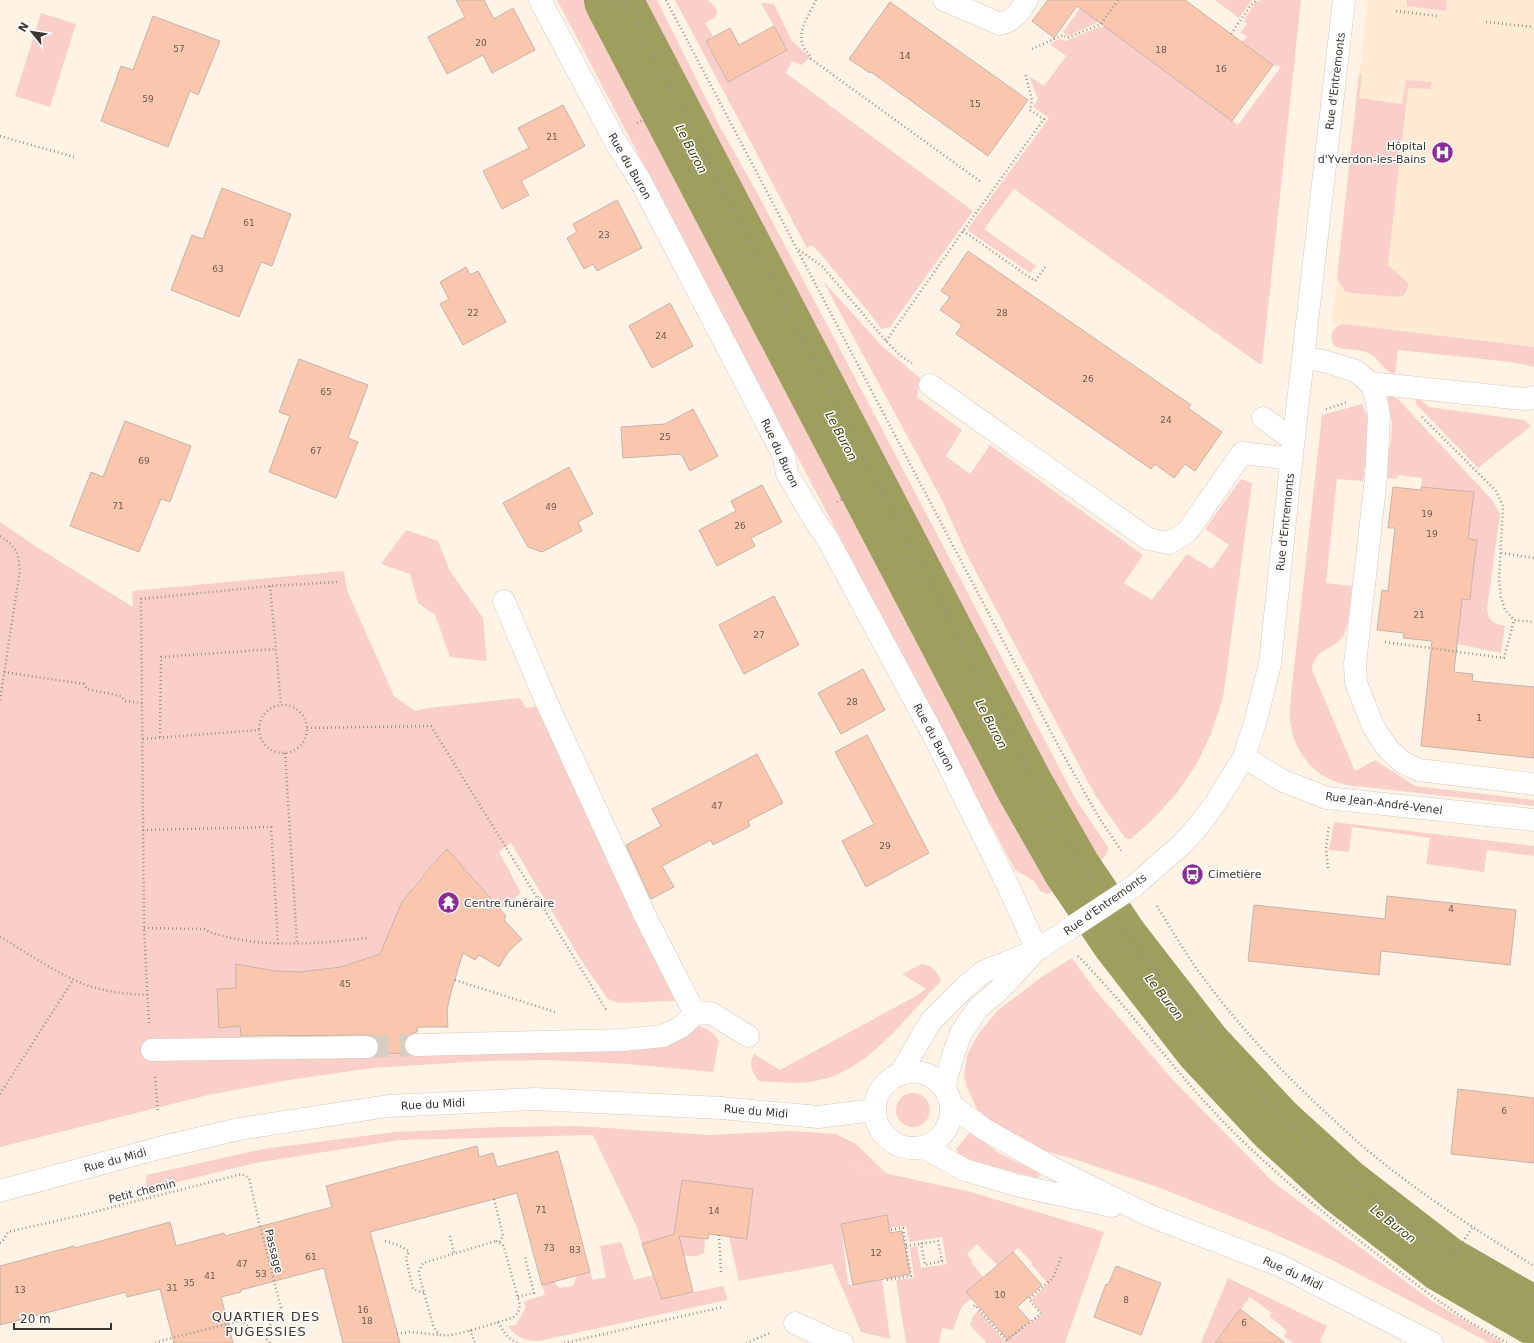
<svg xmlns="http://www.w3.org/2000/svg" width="1534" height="1343" viewBox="0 0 1534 1343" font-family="'DejaVu Sans',sans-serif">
  <rect width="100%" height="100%" fill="#fff3e6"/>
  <!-- built -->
  <path fill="#ffead4" d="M 1368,0 L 1534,0 L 1534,347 L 1332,323 Z"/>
  <!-- green -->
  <path fill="#facfca" d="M 557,0 L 600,0 L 1037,831 L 1068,882 L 1055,891 L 1047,894 L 1040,891 L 1034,881 L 1015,870 Z
    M 628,0 L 657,0 L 720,127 L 756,191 L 852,372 L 1075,798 L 1108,847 C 1107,859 1098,862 1089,868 L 1073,843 Z
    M 675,0 L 709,0 L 717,11 L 716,17 L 705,23 L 713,36 L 706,41 L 728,82 L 787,50 L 761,3 L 774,4 L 792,41 L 810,57 L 802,65 L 792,61 L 786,73 L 973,211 L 890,327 L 881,329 L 872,316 L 819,252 L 811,245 L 807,248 Z
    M 1086,0 L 1114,0 L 1098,22 L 1068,36 L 1063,32 Z
    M 1215,0 L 1252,0 L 1239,18 Z
    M 1262,0 L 1301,0 L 1262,364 L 1258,363 L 1014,189 L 984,229 L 1036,266 L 1030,273 L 967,230 L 1049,118 L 1033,107 L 1038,99 L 1029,76 L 1044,86 L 1066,56 L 1050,44 L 1060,39 L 1066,41 L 1099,27 L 1106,27 L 1238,125 L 1281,67 L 1273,65 L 1242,42 L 1247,36 L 1240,33 L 1247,24 L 1244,20 L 1256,2 Z
    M 1407,0 L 1445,0 L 1447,1 L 1446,11 L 1407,6 Z
    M 41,13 L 76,24 L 50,107 L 15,96 Z
    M 1359,74 L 1362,75 L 1359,98 L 1402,104 L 1406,80 L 1432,82 L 1430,89 L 1408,88 L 1388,265 L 1409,284 L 1405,294 L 1400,297 L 1351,293 L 1345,291 L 1337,278 Z
    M 823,281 L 882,346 L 920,378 L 917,397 L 962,430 L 946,456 L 970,474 L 990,445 L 1143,555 L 1124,583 L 1152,600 L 1187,554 L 1212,569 L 1229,545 L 1205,529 L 1241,479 L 1252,483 L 1223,698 L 1211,734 L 1196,765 L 1177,793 L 1151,821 L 1131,839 L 1126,839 L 1095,795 L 965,551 L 942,500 Z
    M 1343,324 L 1534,347 L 1534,367 L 1511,362 L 1398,350 L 1395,374 C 1382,371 1379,357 1368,353 C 1357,348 1345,351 1334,346 C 1329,336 1332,327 1343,324 Z
    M 1390,396 L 1398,399 L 1492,500 L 1500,514 L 1487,609 C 1488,621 1494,624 1505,626 L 1501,653 L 1457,644 L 1462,599 L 1470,599 L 1477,540 L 1468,539 L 1473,492 L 1421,487 L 1422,478 L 1398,475 L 1397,479 L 1385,478 L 1391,439 L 1392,422 L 1387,399 Z
    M 1420,399 L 1429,407 L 1524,420 L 1531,426 L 1478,468 L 1416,404 L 1416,400 Z
    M 1362,404 C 1375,427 1366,456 1363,481 L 1337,479 L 1326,583 L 1352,586 C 1351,595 1348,629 1344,635 C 1332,652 1315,647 1312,670 L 1355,771 L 1375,760 L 1415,786 L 1534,800 L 1534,806 L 1347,785 C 1341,783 1335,782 1329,779 C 1307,769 1292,744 1290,720 C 1289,712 1291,703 1291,695 L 1322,415 Z
    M 0,522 L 35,546 L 133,607 L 132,591 L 344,571 L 347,590 L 394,696 L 415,711 L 429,708 L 520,698 L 526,708 L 538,706 L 675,1001 L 619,1003 L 608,999 L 583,963 L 511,843 L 499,852 L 521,893 L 500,909 L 447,849 C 433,864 417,879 407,897 C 396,915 388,935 380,954 L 341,967 L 299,972 L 275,971 L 236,964 L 236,988 L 217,990 L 219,1028 L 240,1026 L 241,1039 L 367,1055 L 670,1044 L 684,1038 L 697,1026 C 708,1028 713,1032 719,1041 L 713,1072 L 629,1064 L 548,1060 L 484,1061 L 372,1068 L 289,1080 L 208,1095 L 0,1147 Z
    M 406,530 L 438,541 L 450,571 L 483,618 L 487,661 L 450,657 L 435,615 L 418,603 L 410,574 L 381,564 Z
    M 1334,822 L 1534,846 L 1534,856 L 1487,850 L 1484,872 L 1426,864 L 1430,838 L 1352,827 L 1349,852 L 1329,850 Z
    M 1072,958 L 1095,990 L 1173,1080 L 1273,1182 L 1433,1302 L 1504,1343 L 1490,1343 L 1334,1261 L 1270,1232 L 1163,1189 L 1077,1160 L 1031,1147 L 980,1115 L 968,1090 L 964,1076 L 967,1055 L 979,1033 L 998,1010 L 1043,976 Z
    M 922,964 C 933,966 937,971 941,981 C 907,1016 870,1069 820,1080 C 801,1085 779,1082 759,1081 C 752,1072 748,1064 754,1054 L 780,1070 L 914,997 L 926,989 L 902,974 Z
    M896 1110a17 17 0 1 1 34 0a17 17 0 1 1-34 0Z
    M 577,1126 L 710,1135 L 791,1131 L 836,1134 L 856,1144 L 886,1173 L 848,1165 L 971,1192 L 1104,1232 L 1065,1343 L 985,1343 L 986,1342 L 970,1325 L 973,1316 L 979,1310 L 1005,1342 L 1042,1314 L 1031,1300 L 1048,1284 L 1032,1265 L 1032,1262 L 1018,1248 L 997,1265 L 977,1244 L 967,1254 L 973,1262 L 972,1263 L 983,1277 L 967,1292 L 972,1298 L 962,1306 L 953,1330 L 942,1328 L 939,1343 L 906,1343 L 896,1280 L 914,1278 L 910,1248 L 917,1246 L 921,1268 L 947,1264 L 942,1237 L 909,1242 L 906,1226 L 889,1228 L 887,1215 L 841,1224 L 848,1284 L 853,1285 L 882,1279 L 890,1339 L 861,1332 L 832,1264 L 739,1281 L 729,1237 L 747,1239 L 753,1189 L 682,1180 L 674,1234 L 704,1239 L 705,1244 L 704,1253 L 696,1256 L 685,1256 L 660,1260 L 654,1240 L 642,1244 L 636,1225 L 593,1135 L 400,1140 L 255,1163 L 145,1190 L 147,1175 L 263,1149 L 396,1132 L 500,1127 Z
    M 970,1132 L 999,1153 L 1037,1172 L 1040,1175 L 1037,1178 L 970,1160 L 959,1155 L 956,1149 Z
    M 621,1242 L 634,1280 L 653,1275 L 662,1299 L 723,1286 L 727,1297 L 727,1300 L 539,1341 C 525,1341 516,1337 508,1326 L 516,1325 L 526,1307 L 524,1301 L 545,1295 L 542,1285 L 554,1281 L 559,1288 L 573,1286 L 577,1275 L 590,1272 L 593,1280 L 606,1277 L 600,1246 Z
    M 1228,1278 L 1327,1326 L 1320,1341 L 1323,1343 L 1293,1343 L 1284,1336 L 1287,1331 L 1269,1316 L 1272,1313 L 1250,1297 L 1215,1343 L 1201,1343 Z"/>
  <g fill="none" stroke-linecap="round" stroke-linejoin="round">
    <!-- river -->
    <path stroke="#9e9f5f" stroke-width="58" d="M 613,0 L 1024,785 L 1072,869 L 1120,940 L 1203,1047 L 1276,1125 L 1343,1186 L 1444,1264 L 1534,1316"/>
  </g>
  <!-- building -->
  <path fill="#fac7ae" stroke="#c6b2a9" d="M 456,0 L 484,0 L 494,19 L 513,8 L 535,50 L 492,73 L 483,55 L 447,74 L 428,37 L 465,17 Z
    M 1048,0 L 1185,0 L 1273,65 L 1232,121 L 1077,6 L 1054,38 L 1032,21 Z
    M 890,2 L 1028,100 L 988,156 L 871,72 L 870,73 L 849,59 Z
    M 153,16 L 220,41 L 198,95 L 190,91 L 168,147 L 101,121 L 121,66 L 133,70 Z
    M 774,26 L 787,50 L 728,82 L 706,41 L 730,28 L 739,45 Z
    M 563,105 L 585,146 L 521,181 L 529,195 L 502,209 L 483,171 L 529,148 L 518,128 Z
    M 222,188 L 291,214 L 272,266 L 261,262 L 239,317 L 171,290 L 192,235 L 203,239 Z
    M 617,200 L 642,248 L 597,271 L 593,264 L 584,269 L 567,238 L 577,232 L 573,224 Z
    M 968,251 L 1191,405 L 1188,408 L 1222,432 L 1195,471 L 1185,464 L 1174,478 L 1155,464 L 1151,469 L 956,334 L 962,325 L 940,310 L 950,297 L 941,291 Z
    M 466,267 L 470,275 L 478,271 L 506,322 L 463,345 L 440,304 L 449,299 L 440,282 Z
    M 670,303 L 693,346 L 652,368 L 629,326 Z
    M 299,359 L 368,385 L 348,438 L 358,442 L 336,498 L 269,472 L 290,416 L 279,412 Z
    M 693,409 L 718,456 L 690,471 L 681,454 L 623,458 L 621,427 L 665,424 Z
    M 125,421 L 191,446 L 170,502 L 161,499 L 139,552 L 70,526 L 91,472 L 103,477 Z
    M 569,467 L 593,514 L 578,522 L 582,531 L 542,552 L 528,547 L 503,503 Z
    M 762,485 L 782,522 L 751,538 L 755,546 L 717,566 L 699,530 L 736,511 L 731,501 Z
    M 1393,487 L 1421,490 L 1421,487 L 1474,492 L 1468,539 L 1477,540 L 1473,571 L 1470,600 L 1462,599 L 1454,672 L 1473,674 L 1472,681 L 1534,687 L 1534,758 L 1421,746 L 1432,641 L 1403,638 L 1404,633 L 1377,630 L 1382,590 L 1388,591 L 1391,563 L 1395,528 L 1388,528 Z
    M 774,596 L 799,645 L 744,674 L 719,625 Z
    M 863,669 L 885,710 L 841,734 L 818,693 Z
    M 867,735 L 929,853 L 866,887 L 842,841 L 874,824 L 835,752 Z
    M 757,754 L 783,803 L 748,821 L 750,826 L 713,845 L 711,840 L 662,866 L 674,887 L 651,899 L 626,845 L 661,826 L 652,809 Z
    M 447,849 L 506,916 L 504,920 L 522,939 L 508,952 L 499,967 L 479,955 L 475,960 L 463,953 L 451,992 L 447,1010 L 448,1027 L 418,1027 L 417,1032 L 410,1034 L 405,1039 L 404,1046 L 407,1053 L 377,1054 L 379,1047 L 378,1041 L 373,1036 L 367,1035 L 241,1036 L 240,1026 L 219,1028 L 217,989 L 236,988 L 236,964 L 275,971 L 299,972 L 341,967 L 380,954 L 402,902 L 431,866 Z
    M 1387,896 L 1516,910 L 1510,965 L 1381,951 L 1379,975 L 1248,961 L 1254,905 L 1385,919 Z
    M 1458,1089 L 1534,1098 L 1534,1163 L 1451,1154 Z
    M 477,1146 L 479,1157 L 493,1153 L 497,1167 L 558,1151 L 590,1272 L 542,1285 L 517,1193 L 370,1232 L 400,1343 L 343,1343 L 324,1268 L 241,1290 L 241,1292 L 221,1297 L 233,1343 L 174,1343 L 160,1289 L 127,1297 L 126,1292 L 0,1325 L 0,1266 L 74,1246 L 75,1248 L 170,1222 L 176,1246 L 224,1233 L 225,1236 L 332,1207 L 326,1186 Z
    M 682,1180 L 753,1189 L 747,1239 L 709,1234 L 708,1239 L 679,1236 L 693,1292 L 662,1299 L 642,1244 L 674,1234 Z
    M 887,1215 L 890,1233 L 902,1231 L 910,1274 L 853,1285 L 841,1224 Z
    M 1013,1252 L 1042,1285 L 1017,1307 L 1030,1321 L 1008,1340 L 966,1292 Z
    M 1116,1266 L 1161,1283 L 1141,1335 L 1094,1317 L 1106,1284 L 1108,1285 Z
    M 1240,1309 L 1285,1343 L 1215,1343 Z"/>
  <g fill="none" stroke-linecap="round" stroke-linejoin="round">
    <!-- minor-tunnel -->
    <path stroke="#d8cdc1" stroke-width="22" stroke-dasharray="22 11" stroke-linecap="butt" d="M 367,1047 L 416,1045"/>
    <defs>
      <path id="minor" d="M 540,0 L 615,141 L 641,182 L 784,456 L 787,473 L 817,524 L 826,536 L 936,740 L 1010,890 L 1037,950
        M 944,0 L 1000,24 C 1014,21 1020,11 1027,0
        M 1303,357 L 1327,362 L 1356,371 L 1370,383 L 1375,393 L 1379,414 L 1376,478 L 1355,664 L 1356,683 L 1374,728 L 1388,749 L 1402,762 L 1419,770 L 1534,784
        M 1370,383 L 1513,398 L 1528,399 L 1534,397
        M 930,385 L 1148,539 L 1169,543 L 1187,532 L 1242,453 L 1292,459
        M 1263,418 L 1293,440
        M 504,601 L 546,701 L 646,918 L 695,1014
        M 1244,757 L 1283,781 L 1327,798 L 1534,820
        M 1133,887 L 1181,845 L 1195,830 L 1215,804 L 1244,757 L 1255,723 L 1270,664 L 1293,445 L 1344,0
        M 416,1045 L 624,1040 L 663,1036 L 681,1027 L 695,1014 L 711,1013 L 748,1036
        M 152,1050 L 367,1047
        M 900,1074 L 931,1021 L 964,988 L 983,972 L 1037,950 L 1069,929
        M 944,1087 L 953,1055 L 961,1033 L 978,1008 L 999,990 L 1032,955
        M 795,1323 L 832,1340 L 842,1343"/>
      <path id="major" d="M875 1110a38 38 0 1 1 76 0a38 38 0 1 1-76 0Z
        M 951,1105 L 984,1129 L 1049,1166 L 1148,1215 L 1281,1266 L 1432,1343
        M 923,1147 L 965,1170 L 1020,1186 L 1112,1206
        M 0,1191 L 163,1147 L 239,1129 L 388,1106 L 535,1099 L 721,1108 L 818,1117 L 874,1110"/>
    </defs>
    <!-- minor casing -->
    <use href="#minor" stroke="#d5c6b7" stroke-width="23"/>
    <!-- major casing -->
    <use href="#major" stroke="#d5c6b7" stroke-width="23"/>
    <!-- path -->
    <path stroke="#9b9289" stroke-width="2.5" stroke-dasharray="1 3" stroke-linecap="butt" d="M 624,0 L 1052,813 L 1093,880
      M 666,0 L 1061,751 L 1098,816 L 1122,852
      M 816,0 C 810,13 797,31 803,46 C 805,51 810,53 811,59 L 981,182
      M 1396,11 L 1437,16
      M 1486,22 L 1534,27
      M 1231,34 L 1251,5 L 1257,0
      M 1032,49 L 1063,35 L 1067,38 L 1101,24 L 1118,0
      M 637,123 L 661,110
      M 0,136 L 74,157
      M 963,231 L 1035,281 L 1047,265
      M 799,250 L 822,266 L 886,341 L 902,357 L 912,363
      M 886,341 L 963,231 L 1044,119 L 1030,110 L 1032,100 L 1025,73
      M 1326,409 L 1348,402
      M 1422,417 L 1496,491 L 1503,506 L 1499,579 L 1501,597 L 1505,610 L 1514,620 L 1534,622
      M 837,502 L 857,490
      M 0,536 C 16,547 18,551 20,570 L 0,700
      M 1501,553 L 1534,558
      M 270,586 L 281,705
      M 1385,642 L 1504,658 L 1514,620
      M 4,672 L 84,684 L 87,689 L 121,696 L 125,701 L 142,703
      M259 729a24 24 0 1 1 48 0a24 24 0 1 1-48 0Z
      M 307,728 L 431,726 L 607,1011
      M 160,737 L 161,657 L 276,649
      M 143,739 L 259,730
      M 285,753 L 297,944
      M 143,830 L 271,827 L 278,944
      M 1328,868 L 1326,849 L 1329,826
      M 1157,906 C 1168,924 1180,944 1192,962 C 1233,1021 1283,1074 1336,1122 C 1348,1133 1359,1144 1372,1154 C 1423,1196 1478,1231 1534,1266
      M 1123,926 L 1136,946 L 1177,999 L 1221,1052 L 1277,1113 L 1307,1141 L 1387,1210 L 1453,1257 L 1472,1228
      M 144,928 L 205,929 L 209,932 C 261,949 314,944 368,938
      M 0,937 C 28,953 58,975 89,986 C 107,992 128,994 147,995
      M 1078,956 C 1126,1005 1167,1061 1213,1111 C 1259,1160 1312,1204 1365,1245 C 1398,1270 1430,1296 1465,1319 C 1478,1327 1493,1335 1507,1343
      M 455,980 L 555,1012
      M 149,1023 L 144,928 L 141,599 L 270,586 L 338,582
      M 155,1077 L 158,1113
      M 0,1094 L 73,980
      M 494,1199 L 503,1236 L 499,1243
      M 719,1235 L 721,1272
      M 450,1236 L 454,1253
      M 385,1241 L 398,1245 L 409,1251 L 406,1258 L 413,1289 L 424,1293
      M 496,1241 L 503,1245 L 505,1251 L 520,1305 L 518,1313 L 512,1318 C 500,1321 449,1339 441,1335 C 437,1333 435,1329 433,1325 L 420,1278 L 419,1271 L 423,1263 Z
      M 0,1243 L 2,1242 L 8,1232 L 78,1216 L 242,1174 L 249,1178 L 259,1222 L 281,1308 L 263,1335
      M 906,1246 L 938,1241 L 942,1261 L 925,1265 L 921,1243
      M 887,1280 L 911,1276 L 903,1228 L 890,1230
      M 518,1297 L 534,1293 L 525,1257
      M 974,1306 L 975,1305 L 1006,1340 L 1041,1314 L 1029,1299 L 1053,1278 L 1062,1255
      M 498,1322 C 503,1331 507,1338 517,1343
      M 470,1330 L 475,1343
      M 397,1334 L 409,1332 L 440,1335
      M 155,1343 L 171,1338 L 240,1321 L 263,1335 L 270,1343
      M 564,1343 L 723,1307
      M 746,1343 L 770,1333"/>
    <!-- minor -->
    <use href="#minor" stroke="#fff" stroke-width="22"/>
    <!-- major -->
    <use href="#major" stroke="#fff" stroke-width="22"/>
    <defs>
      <path id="minor-bridge" d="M 1069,929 L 1133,887"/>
    </defs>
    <!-- minor-bridge casing -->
    <use href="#minor-bridge" stroke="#d5c6b7" stroke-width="23" stroke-linecap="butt"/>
    <!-- minor-bridge -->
    <use href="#minor-bridge" stroke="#fff" stroke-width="22"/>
  </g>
  <!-- icons -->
  <defs>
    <symbol id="hospital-disc" viewBox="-11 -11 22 22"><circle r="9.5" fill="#8c2d96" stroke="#fff"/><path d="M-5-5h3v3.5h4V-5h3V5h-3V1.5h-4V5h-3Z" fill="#fff"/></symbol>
    <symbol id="bus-disc" viewBox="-11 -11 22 22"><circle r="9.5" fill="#8c2d96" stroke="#fff"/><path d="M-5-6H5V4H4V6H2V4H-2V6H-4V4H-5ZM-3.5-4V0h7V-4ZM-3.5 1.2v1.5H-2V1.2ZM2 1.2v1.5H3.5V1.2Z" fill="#fff"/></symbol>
    <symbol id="temple-disc" viewBox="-11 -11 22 22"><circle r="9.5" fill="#8c2d96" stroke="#fff"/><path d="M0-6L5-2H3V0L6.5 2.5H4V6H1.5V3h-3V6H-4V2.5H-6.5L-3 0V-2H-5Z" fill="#fff"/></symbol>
  </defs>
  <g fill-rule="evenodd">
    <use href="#hospital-disc" x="1430" y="140" width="25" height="25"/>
    <use href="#bus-disc" x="1180" y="862" width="25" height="25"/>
    <use href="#temple-disc" x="436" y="890" width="25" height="25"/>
  </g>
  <g text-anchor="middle" stroke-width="3" stroke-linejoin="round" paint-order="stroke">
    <!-- number labels -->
    <g font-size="9" fill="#6b5a4f">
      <text x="481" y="46">20</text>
      <text x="179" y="52">57</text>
      <text x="1161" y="53">18</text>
      <text x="905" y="59">14</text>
      <text x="1221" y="72">16</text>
      <text x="148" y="102">59</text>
      <text x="975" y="107">15</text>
      <text x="552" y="140">21</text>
      <text x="249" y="226">61</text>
      <text x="604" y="238">23</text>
      <text x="218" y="272">63</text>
      <text x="473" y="316">22</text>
      <text x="1002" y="316">28</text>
      <text x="661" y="339">24</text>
      <text x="1088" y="382">26</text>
      <text x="326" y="395">65</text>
      <text x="1166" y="423">24</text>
      <text x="665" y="440">25</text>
      <text x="316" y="454">67</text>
      <text x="144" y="464">69</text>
      <text x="118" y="509">71</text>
      <text x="551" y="510">49</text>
      <text x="1427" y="517">19</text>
      <text x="740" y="529">26</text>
      <text x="1432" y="537">19</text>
      <text x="1419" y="618">21</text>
      <text x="759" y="638">27</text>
      <text x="852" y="705">28</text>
      <text x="1479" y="721">1</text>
      <text x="717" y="809">47</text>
      <text x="885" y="849">29</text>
      <text x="1451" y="912">4</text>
      <text x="345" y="987">45</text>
      <text x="1504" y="1114">6</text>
      <text x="541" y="1213">71</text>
      <text x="714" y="1214">14</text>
      <text x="549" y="1251">73</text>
      <text x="575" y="1253">83</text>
      <text x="876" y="1256">12</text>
      <text x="311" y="1260">61</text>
      <text x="242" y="1267">47</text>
      <text x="261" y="1277">53</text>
      <text x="210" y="1279">41</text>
      <text x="189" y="1286">35</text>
      <text x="172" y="1291">31</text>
      <text x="20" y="1293">13</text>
      <text x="1000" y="1298">10</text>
      <text x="1126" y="1303">8</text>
      <text x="363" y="1313">16</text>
      <text x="367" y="1324">18</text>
      <text x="1244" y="1326">6</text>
    </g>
    <!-- street labels -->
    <g font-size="11" fill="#3b352f" stroke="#fff">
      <text transform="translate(1335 81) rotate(-83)" y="4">Rue d'Entremonts</text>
      <text transform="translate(630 166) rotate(60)" y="4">Rue du Buron</text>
      <text transform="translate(780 453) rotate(65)" y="4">Rue du Buron</text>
      <text transform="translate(1285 522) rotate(-84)" y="4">Rue d'Entremonts</text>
      <text transform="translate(934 737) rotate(62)" y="4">Rue du Buron</text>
      <text transform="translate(1384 803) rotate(7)" y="4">Rue Jean-André-Venel</text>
      <text transform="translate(1105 904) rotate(-35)" y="4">Rue d'Entremonts</text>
      <text transform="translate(433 1104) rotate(-3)" y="4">Rue du Midi</text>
      <text transform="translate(756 1111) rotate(5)" y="4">Rue du Midi</text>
      <text transform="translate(115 1160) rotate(-15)" y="4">Rue du Midi</text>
      <text transform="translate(142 1191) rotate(-14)" y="4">Petit chemin</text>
      <text transform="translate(274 1251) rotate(76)" y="4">Passage</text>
      <text transform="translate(1293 1273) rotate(25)" y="4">Rue du Midi</text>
    </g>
    <!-- poi labels -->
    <g font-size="11" fill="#3b352f" stroke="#fff" text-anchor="start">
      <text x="1426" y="150" text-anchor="end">Hôpital<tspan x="1426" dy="13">d'Yverdon-les-Bains</tspan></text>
      <text x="1208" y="878">Cimetière</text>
      <text x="464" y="907">Centre funéraire</text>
    </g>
    <!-- water labels -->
    <g font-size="12" font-style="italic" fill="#3c3c08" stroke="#fff">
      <text transform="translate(691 149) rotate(62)" y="4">Le Buron</text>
      <text transform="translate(841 436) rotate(62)" y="4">Le Buron</text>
      <text transform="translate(991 724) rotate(62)" y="4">Le Buron</text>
      <text transform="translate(1164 997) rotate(52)" y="4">Le Buron</text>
      <text transform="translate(1393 1224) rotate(38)" y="4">Le Buron</text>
    </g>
    <!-- quarter labels -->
    <g font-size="13" letter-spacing="1" fill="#42362a" stroke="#fff">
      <text x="266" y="1321">QUARTIER DES<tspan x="266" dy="15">PUGESSIES</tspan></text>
    </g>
  </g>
  <!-- north arrow -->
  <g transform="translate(32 32) rotate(300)" stroke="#ffffff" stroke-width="3" paint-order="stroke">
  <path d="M0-3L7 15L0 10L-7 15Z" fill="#3b352f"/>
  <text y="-6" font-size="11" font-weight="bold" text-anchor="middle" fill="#3b352f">N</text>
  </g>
  <!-- scale -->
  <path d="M14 1323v6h97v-6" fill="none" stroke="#3b352f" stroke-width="2"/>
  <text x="20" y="1323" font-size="12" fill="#3b352f" stroke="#ffffff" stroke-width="3" paint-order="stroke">20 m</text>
</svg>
